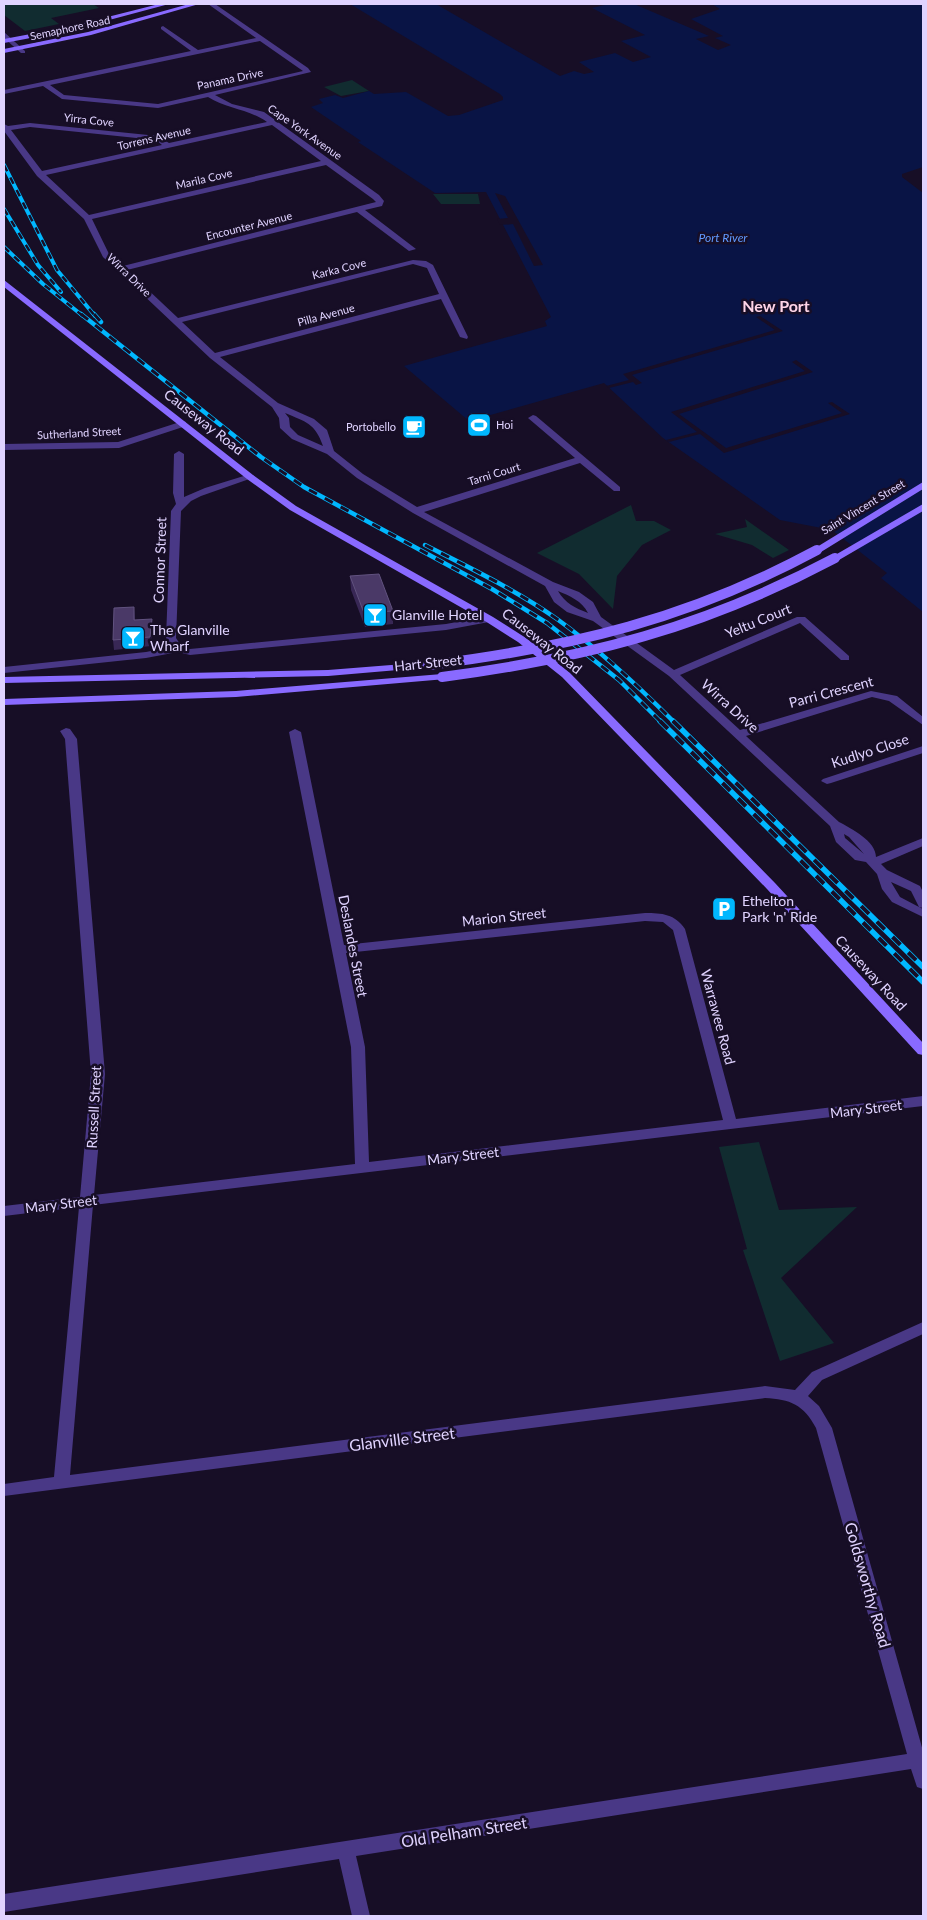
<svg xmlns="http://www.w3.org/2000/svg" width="927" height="1920" viewBox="0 0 927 1920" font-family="Lato,sans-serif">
  <rect width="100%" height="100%" fill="#170e26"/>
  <!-- green -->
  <path fill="#112c30" d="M 4,4 L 93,4 L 99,8 L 51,18 L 59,24 L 25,31 L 4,15 Z
    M 352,80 L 369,91 L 341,96 L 324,87 Z
    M 433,194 L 478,194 L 480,204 L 441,204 Z
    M 631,505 L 636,521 L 654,521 L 671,530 L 642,545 L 617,576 L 613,609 L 579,574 L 537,553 Z
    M 745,519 L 789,550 L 773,558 L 752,545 L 715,534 L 747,527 Z
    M 759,1142 L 779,1210 L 857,1207 L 781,1278 L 834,1343 L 780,1361 L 743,1250 L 747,1249 L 719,1147 Z"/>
  <!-- water -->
  <path fill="#091445" d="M 350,4 L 436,4 L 560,76 L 574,71 L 584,74 L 594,72 L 579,62 L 615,53 L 633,62 L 651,57 L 621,41 L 645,35 L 592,8 L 609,4 L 634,4 L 709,36 L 696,39 L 718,50 L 731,45 L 715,38 L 723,36 L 691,19 L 720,9 L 712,4 L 923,4 L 923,167 L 902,174 L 902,177 L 923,193 L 923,612 L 881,578 L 887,573 L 832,530 L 780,520 L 663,438 L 604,383 L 469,421 L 404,366 L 547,326 L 545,321 L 551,317 L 486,192 L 435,193 L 358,142 L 361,141 L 311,107 L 323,103 L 319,99 L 335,95 L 343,98 L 369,91 L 374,94 L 406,92 L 448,116 L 459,115 L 503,100 L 503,97 L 500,94 Z"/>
  <!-- pier -->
  <path fill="#170e26" d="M 495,193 L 505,196 L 543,265 L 534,266 L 513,224 L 500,225 L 497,219 L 508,218 Z
    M 760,316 L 783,331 L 632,375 L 642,383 L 636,385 L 633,382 L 609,388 L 606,386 L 629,380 L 623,374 L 775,330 L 756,317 Z
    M 796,360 L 813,372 L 679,414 L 726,448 L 842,413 L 828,403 L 832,402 L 850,414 L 724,453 L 700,434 L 669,442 L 666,440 L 697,432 L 671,412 L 805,371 L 792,362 Z"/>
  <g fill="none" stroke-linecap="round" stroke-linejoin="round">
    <!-- street -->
    <path fill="#493886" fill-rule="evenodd" d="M 208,4 L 215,4 L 308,68 L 311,72 L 215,95 L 232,104 L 264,112 L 379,195 L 384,201 L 382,206 L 365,210 L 416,249 L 409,251 L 357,212 L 127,270 L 178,318 L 413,260 L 426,261 L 433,265 L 468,337 L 467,339 L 460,337 L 441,299 L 220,357 L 278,403 L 314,419 L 327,430 L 334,451 L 363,474 L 417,507 L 575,458 L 528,418 L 533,415 L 536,416 L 620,487 L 620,491 L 614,491 L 580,463 L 424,512 L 553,582 L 579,592 L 593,602 L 601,617 L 674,670 L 797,617 L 805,617 L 849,656 L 849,660 L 841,660 L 800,623 L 680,675 L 740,730 L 871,691 L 897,696 L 923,717 L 923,725 L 889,701 L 872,697 L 746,736 L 839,822 C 852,829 876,841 876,857 L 923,838 L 923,846 L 881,864 L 887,870 L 920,886 L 923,892 L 923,908 L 919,907 L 923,909 L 923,917 L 892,902 L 882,889 L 877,874 L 866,862 L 855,860 L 836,842 L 830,826 L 669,676 L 593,621 L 567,612 L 554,602 L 545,586 L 413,513 L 357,478 L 327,454 L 292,439 L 280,428 L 279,418 L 272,407 L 210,358 L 103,257 L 84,219 L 37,176 L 4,131 L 4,124 L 8,126 L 30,123 L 158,136 L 169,143 L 267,122 C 249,109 227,109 208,97 L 158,108 L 62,99 L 43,86 L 4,94 L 4,90 L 191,51 L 161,29 L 161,27 L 163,26 L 198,50 L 256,38 ZM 260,41 L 303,71 L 158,104 L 64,95 L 50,85 ZM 272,125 L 321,161 L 89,215 L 46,175 ZM 30,127 L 156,140 L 162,145 L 42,171 L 11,130 ZM 326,165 L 373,199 L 376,202 L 123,266 L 109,254 L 92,219 ZM 413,264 L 427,268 L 439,294 L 215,353 L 182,322 ZM 285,413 C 306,422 315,423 323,446 L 298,435 L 290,427 L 289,418 ZM 558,591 C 570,596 582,601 588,613 C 575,608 565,603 558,591 ZM 844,834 L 849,837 L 864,854 L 845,838 ZM 891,882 L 911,891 L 919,907 L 900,897 Z
      M 4,32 L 25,51 L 25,53 L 21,53 L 4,38 Z
      M 183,421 L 186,422 L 186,426 L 119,448 L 4,450 L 4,444 L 118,442 Z
      M 179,451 L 184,454 L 184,497 L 205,488 L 247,475 L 253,475 L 255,477 L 201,496 L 191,501 L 181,511 L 176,638 L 182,647 L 190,649 L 446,624 L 489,616 L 494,619 L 489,622 L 446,630 L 190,655 L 178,652 L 146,658 L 4,673 L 4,667 L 146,652 L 171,647 L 166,638 L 171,511 L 176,504 L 173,493 L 174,454 Z
      M 66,728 L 70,729 L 77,739 L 105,1074 L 94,1195 L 355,1164 L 351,1047 L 289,732 L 295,729 L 301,732 L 344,945 L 645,913 C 662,913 675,914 685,929 L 736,1119 L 923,1096 L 923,1106 L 93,1205 L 70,1475 L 765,1386 L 795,1390 L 812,1372 L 923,1322 L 923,1334 L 822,1380 L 808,1396 L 819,1406 L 832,1428 L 923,1751 L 923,1789 L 917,1787 L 911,1769 L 356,1856 L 370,1916 L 352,1916 L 339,1859 L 4,1912 L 4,1894 L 907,1754 L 816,1428 C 804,1405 790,1399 765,1398 L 4,1496 L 4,1484 L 54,1477 L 79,1207 L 4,1216 L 4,1206 L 80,1197 L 91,1074 L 65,739 L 60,731 ZM 645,921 L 663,922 L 673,930 L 723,1120 L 369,1162 L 365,1047 L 346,953 Z
      M 923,746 L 923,753 L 831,783 L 827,784 L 821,781 L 823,779 Z"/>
    <!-- secondary -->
    <path fill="#896aff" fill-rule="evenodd" d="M 159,4 L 169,4 L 68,31 L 4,43 L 4,39 L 68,27 Z
      M 189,4 L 199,4 L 91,35 L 4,53 L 4,49 L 88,32 Z
      M 4,280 L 253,475 L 296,506 L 493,617 L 526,638 L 570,673 L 775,883 L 923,1043 L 923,1055 L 918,1054 L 767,889 L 562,677 L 518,642 L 485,621 L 290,510 L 247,479 L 4,287 Z
      M 923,482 L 923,489 L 821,552 L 813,552 L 812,550 Z
      M 923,504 L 923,511 L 839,560 L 831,560 L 830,558 Z
      M 429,662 L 434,665 L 433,667 L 328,676 L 4,683 L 4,677 L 328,670 Z
      M 442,674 L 447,677 L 446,679 L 236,697 L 4,705 L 4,699 L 236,691 Z"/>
    <defs>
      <path id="rail-far2" d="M 4,165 L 57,270 L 95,316
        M 4,209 L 38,265 L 61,292
        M 4,247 L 43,284 L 83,316"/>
      <path id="rail-far1" d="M 81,314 L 261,457 L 304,487 L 492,589 L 547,623 L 619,680 L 661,722
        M 94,314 L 101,322
        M 425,545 C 470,568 516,590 557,619 C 600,650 637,685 674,722"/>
      <path id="rail" d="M 660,721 L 923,982
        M 673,721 L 923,967"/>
    </defs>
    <!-- rail-far2 casing -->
    <use href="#rail-far2" stroke="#00b7fe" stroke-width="4"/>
    <!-- rail-far1 casing -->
    <use href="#rail-far1" stroke="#00b7fe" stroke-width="4.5"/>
    <!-- rail casing -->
    <use href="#rail" stroke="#00b7fe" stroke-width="5.5"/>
    <!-- rail-far2 -->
    <use href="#rail-far2" stroke="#170e26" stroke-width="2.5" stroke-dasharray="7" stroke-linecap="butt"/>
    <!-- rail-far1 -->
    <use href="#rail-far1" stroke="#170e26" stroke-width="3" stroke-dasharray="9" stroke-linecap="butt"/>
    <!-- rail -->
    <use href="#rail" stroke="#170e26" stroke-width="4" stroke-dasharray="11" stroke-linecap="butt"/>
    <!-- secondary-bridge -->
    <path stroke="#896aff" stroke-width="10" d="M 429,665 C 572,647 689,619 817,550
      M 442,677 C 587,658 705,627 835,558"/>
  </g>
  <!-- wall -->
  <path fill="#382755" d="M 350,576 L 393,611 L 393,624 L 365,627 L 351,590 Z
    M 134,607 L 135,620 L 153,628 L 151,646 L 114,650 L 113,640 Z"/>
  <!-- shaded-wall -->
  <path fill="#23153a" d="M 152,619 L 153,628 L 151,646 L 150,637 Z"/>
  <!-- building -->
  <path fill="#4a3967" stroke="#61527f" d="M 379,574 L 393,611 L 364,613 L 350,576 Z
    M 134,607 L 134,620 L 152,619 L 150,637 L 113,640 L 114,608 Z"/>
  <!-- icons -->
  <defs>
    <symbol id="stadium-square" viewBox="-11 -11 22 22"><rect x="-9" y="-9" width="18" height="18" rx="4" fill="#00b7fe" stroke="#170e26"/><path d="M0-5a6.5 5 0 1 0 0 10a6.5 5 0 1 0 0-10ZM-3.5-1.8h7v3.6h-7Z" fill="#fff"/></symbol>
    <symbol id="cafe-square" viewBox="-11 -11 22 22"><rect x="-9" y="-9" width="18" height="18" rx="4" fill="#00b7fe" stroke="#170e26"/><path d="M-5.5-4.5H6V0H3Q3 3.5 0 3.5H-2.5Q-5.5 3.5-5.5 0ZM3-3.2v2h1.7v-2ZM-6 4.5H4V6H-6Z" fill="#fff"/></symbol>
    <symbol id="bar-square" viewBox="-11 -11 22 22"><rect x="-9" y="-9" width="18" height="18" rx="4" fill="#00b7fe" stroke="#170e26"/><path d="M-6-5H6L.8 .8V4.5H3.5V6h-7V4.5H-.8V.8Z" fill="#fff"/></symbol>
    <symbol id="parking-square" viewBox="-11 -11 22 22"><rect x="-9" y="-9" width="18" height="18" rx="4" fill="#00b7fe" stroke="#170e26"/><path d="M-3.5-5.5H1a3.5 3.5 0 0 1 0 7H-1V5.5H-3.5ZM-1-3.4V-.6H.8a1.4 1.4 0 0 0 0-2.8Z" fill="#fff"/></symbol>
  </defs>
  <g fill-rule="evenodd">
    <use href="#stadium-square" x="465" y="411" width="28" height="28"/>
    <use href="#cafe-square" x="400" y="413" width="28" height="28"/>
    <use href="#bar-square" x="361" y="601" width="28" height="28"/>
    <use href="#bar-square" x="119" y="624" width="28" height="28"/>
    <use href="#parking-square" x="710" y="895" width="28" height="28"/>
  </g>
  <g text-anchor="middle" stroke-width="5" stroke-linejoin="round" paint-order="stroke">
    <!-- far-street labels -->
    <g font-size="11" fill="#e0d3ff" stroke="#170e26">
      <text transform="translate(70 28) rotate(-12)" y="4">Semaphore Road</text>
      <text transform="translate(230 79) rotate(-12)" y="4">Panama Drive</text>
      <text transform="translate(89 120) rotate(6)" y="4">Yirra Cove</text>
      <text transform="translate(305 132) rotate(35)" y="4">Cape York Avenue</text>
      <text transform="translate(154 138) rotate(-13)" y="4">Torrens Avenue</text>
      <text transform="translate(204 179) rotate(-13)" y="4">Marila Cove</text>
      <text transform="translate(249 226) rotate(-14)" y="4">Encounter Avenue</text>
      <text transform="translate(339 269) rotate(-14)" y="4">Karka Cove</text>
      <text transform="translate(129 275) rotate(44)" y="4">Wirra Drive</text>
      <text transform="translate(326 315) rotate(-15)" y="4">Pilla Avenue</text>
      <text transform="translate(79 433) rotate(-3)" y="4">Sutherland Street</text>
      <text transform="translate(494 474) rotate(-17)" y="4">Tarni Court</text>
      <text transform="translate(863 507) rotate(-31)" y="4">Saint Vincent Street</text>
    </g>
    <!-- far-poi labels -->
    <g font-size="11" fill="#e0d3ff" stroke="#170e26" text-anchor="start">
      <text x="496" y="429">Hoi</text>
      <text x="396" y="431" text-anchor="end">Portobello</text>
    </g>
    <!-- far-water labels -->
    <g font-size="12" font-style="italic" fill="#619aff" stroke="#170e26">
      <text x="723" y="242">Port River</text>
    </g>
    <!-- street labels -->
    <g font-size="14" fill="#e0d3ff" stroke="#170e26">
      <text transform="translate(204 422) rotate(38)" y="5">Causeway Road</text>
      <text transform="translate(160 560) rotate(-88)" y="5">Connor Street</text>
      <text transform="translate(758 621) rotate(-22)" y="5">Yeltu Court</text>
      <text transform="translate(542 641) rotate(38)" y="5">Causeway Road</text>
      <text transform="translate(428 663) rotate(-6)" y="5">Hart Street</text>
      <text transform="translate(831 692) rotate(-15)" y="5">Parri Crescent</text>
      <text transform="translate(730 706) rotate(42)" y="5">Wirra Drive</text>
      <text transform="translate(870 751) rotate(-18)" y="5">Kudlyo Close</text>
      <text transform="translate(504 917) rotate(-6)" y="5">Marion Street</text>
      <text transform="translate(353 946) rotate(79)" y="5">Deslandes Street</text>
      <text transform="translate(871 973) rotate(47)" y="5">Causeway Road</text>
      <text transform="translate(718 1017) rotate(75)" y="5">Warrawee Road</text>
      <text transform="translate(94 1107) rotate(-87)" y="5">Russell Street</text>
      <text transform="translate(866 1109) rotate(-7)" y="5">Mary Street</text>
      <text transform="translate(463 1156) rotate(-7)" y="5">Mary Street</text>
      <text transform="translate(61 1204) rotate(-7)" y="5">Mary Street</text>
    </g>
    <!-- poi labels -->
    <g font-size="14" fill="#e0d3ff" stroke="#170e26" text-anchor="start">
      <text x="392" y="620">Glanville Hotel</text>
      <text x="150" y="635">The Glanville<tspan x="150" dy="16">Wharf</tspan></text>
      <text x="742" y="906">Ethelton<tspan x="742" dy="16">Park 'n' Ride</tspan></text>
    </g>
    <!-- far-district labels -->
    <g font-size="16" font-weight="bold" fill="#ffd5e8" stroke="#170e26">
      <text x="776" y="312">New Port</text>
    </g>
    <!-- near-street labels -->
    <g font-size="16" fill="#e0d3ff" stroke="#170e26">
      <text transform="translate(402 1439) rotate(-7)" y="6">Glanville Street</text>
      <text transform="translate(868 1585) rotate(74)" y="6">Goldsworthy Road</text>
      <text transform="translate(464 1832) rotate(-9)" y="6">Old Pelham Street</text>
    </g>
  </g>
  <!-- border -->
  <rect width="927" height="1920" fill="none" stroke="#e0d3ff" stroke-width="10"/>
</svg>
